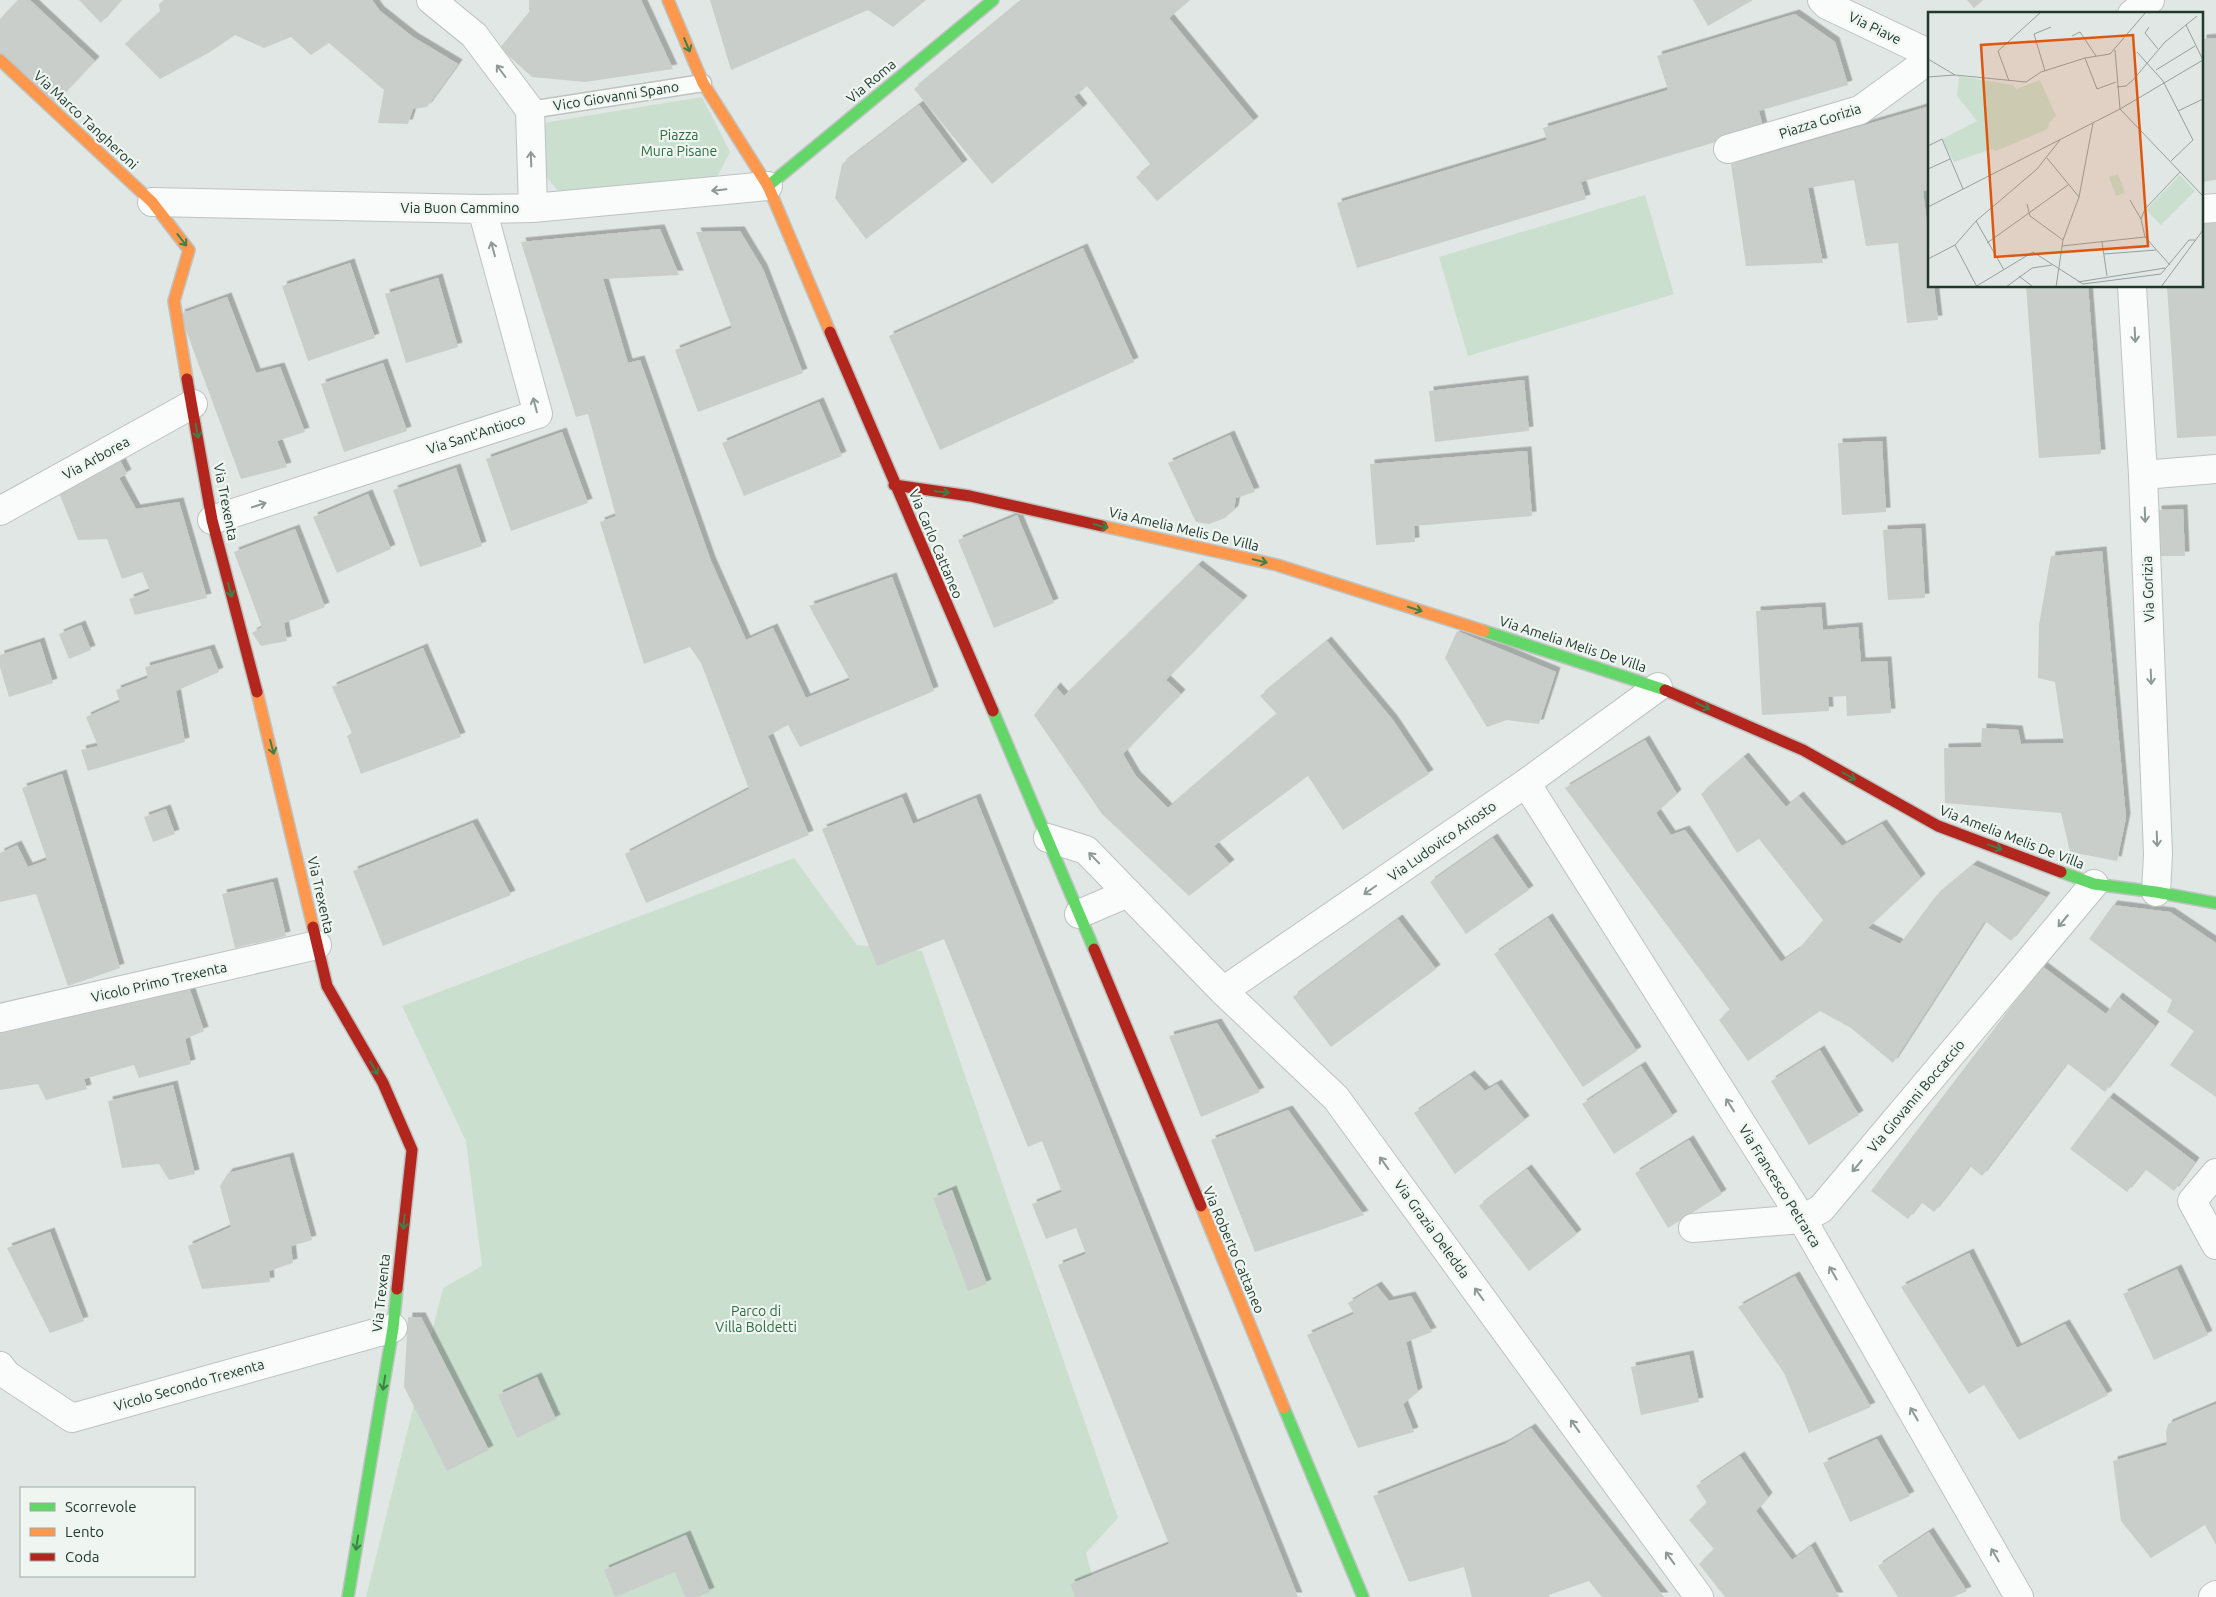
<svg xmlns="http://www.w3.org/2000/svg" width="2216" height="1597" viewBox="0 0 2216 1597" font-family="Ubuntu,sans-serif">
  <defs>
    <filter id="shadow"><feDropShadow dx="4.5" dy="-4.5" stdDeviation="0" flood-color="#0004"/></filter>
  </defs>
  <rect width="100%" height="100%" fill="#e1e7e4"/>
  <!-- green -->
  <path fill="#cbdfcf" d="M 702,97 L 730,152 L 716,179 L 563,197 L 545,175 L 543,123 Z
    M 1645,195 L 1674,294 L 1468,356 L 1439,257 Z
    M 794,858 L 857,945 L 922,951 L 1118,1518 L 1086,1553 L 1098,1597 L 366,1597 L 443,1288 L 482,1266 L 466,1141 L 402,1006 Z"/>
  <!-- building -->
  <path fill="#c9cecb" filter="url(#shadow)" d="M 18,0 L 30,0 L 95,61 L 54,104 L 0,53 L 0,19 Z
    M 79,0 L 121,0 L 101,23 Z
    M 164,0 L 372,0 L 380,11 L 413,37 L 458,64 L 427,107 L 413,109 L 408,124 L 378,123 L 384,90 L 329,43 L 311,55 L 291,37 L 264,48 L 235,35 L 210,52 L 160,79 L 125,44 L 160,12 L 159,4 Z
    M 529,0 L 641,0 L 673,69 L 585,82 L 532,77 L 500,48 L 529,12 Z
    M 710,0 L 926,0 L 893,27 L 868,10 L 731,70 Z
    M 1022,0 L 1190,0 L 1169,18 L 1254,121 L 1157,201 L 1136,177 L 1151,165 L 1087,86 L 1074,97 L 1083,108 L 992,184 L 914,89 Z
    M 1693,0 L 1753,0 L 1708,26 Z
    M 1967,0 L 1983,0 L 1974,8 Z
    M 1795,14 L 1835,42 L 1848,85 L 1759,111 L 1763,128 L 1581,182 L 1586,199 L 1357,268 L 1337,203 L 1547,140 L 1543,128 L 1668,90 L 1657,56 Z
    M 2216,38 L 2216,180 L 2202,182 L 2202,39 Z
    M 919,105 L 963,164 L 866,239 L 835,198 L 842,164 Z
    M 1930,106 L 1930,190 L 1923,191 L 1930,248 L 1930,286 L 1934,286 L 1938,320 L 1907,323 L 1898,243 L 1866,246 L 1854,180 L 1808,188 L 1823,263 L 1746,266 L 1731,164 Z
    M 2202,214 L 2216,214 L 2216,436 L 2177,438 L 2167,286 L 2202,286 Z
    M 660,229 L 679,275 L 603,279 L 628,363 L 640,360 L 711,561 L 746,640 L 773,628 L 806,698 L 850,680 L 809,606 L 892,577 L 934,691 L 800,747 L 788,725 L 768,736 L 809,835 L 646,903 L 625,854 L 749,789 L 701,663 L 690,647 L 644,664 L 600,522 L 616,516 L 588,414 L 576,417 L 521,242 Z
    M 740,231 L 763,269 L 803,373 L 698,412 L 675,350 L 732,328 L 696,232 Z
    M 1083,248 L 1134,362 L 940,450 L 889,336 Z
    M 350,263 L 375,338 L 308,361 L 282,286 Z
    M 438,278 L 458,347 L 406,363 L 385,294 Z
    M 2026,286 L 2088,286 L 2101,454 L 2039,458 Z
    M 227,297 L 256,373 L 280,367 L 305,432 L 277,441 L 287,467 L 241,479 L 180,314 Z
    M 383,363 L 407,431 L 344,452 L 321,384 Z
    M 1524,380 L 1529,431 L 1435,442 L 1429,391 Z
    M 819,402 L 842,456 L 744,496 L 722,443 Z
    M 562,432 L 588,503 L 511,531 L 486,459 Z
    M 1230,435 L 1255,492 L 1236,498 L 1234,510 L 1225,518 L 1209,524 L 1196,522 L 1168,463 Z
    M 1882,441 L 1886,512 L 1842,515 L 1838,443 Z
    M 1527,451 L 1532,516 L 1414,526 L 1415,542 L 1376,545 L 1370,464 Z
    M 118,456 L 127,474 L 119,478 L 136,509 L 179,502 L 207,598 L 135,615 L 129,599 L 150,591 L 142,572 L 122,579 L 107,539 L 78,540 L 57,488 Z
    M 456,468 L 482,546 L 420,567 L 393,490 Z
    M 368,494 L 391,549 L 337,573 L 313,517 Z
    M 2183,509 L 2185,556 L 2159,556 L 2157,510 Z
    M 1017,515 L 1054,603 L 994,628 L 958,540 Z
    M 1921,528 L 1925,598 L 1888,600 L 1883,530 Z
    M 295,529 L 325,607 L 284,623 L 287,641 L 261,646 L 252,633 L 262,627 L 234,552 Z
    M 2102,551 L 2126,818 L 2117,861 L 2070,852 L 2061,813 L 1945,803 L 1944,748 L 1981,747 L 1982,728 L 2018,730 L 2021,744 L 2064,743 L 2055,682 L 2038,678 L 2039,625 L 2051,556 Z
    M 1198,565 L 1243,600 L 1166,680 L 1181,694 L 1123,754 L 1136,776 L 1168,808 L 1277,714 L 1260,696 L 1327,641 L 1393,720 L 1429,774 L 1343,830 L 1308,776 L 1214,846 L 1230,864 L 1189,896 L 1102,814 L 1034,715 L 1056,687 L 1064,696 Z
    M 1821,607 L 1823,630 L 1858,627 L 1861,662 L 1887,661 L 1891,713 L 1847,716 L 1846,696 L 1828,697 L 1829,711 L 1762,715 L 1756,611 Z
    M 81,625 L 91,650 L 69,659 L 59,634 Z
    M 1457,631 L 1556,672 L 1539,724 L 1507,720 L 1487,727 L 1445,658 Z
    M 40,642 L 53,683 L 9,697 L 0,667 L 0,655 Z
    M 423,648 L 461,737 L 361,774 L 347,736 L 352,733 L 332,687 Z
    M 210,649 L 219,672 L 176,691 L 185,742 L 88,771 L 81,750 L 98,746 L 86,717 L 120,702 L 116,690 L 148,678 L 145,667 Z
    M 1645,740 L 1677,794 L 1656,813 L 1671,835 L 1685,830 L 1781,962 L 1799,949 L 1823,920 L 1759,839 L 1737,853 L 1701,794 L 1744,757 L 1786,807 L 1799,796 L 1842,846 L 1882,824 L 1921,878 L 1868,928 L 1900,944 L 1936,896 L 1973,865 L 2046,897 L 2011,941 L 1985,921 L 1893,1063 L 1851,1028 L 1820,1011 L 1748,1061 L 1719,1020 L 1730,1010 L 1565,788 Z
    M 62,774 L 120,968 L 68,986 L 36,894 L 0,902 L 0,853 L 17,845 L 28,867 L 47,860 L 22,788 Z
    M 902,797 L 913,824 L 976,798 L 1298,1597 L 1075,1597 L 1070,1584 L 1169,1544 L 1058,1265 L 1086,1254 L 1076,1228 L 1046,1239 L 1032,1204 L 1062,1192 L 1042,1141 L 1028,1147 L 944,939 L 877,966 L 822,829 Z
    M 166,809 L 175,834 L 153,842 L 144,817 Z
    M 473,823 L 511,895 L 383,946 L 353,871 Z
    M 1493,838 L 1529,890 L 1466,934 L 1430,882 Z
    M 273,882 L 286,936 L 235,948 L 222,894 Z
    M 2113,905 L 2170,912 L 2216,943 L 2216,1097 L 2170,1065 L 2194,1031 L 2167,1012 L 2172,1000 L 2089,939 Z
    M 1548,918 L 1637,1051 L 1583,1087 L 1494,954 Z
    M 1398,919 L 1436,969 L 1331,1047 L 1293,997 Z
    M 2042,966 L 2106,1014 L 2118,997 L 2155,1026 L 2105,1092 L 2067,1063 L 1982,1176 L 1970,1166 L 1934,1212 L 1921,1202 L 1908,1219 L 1871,1191 Z
    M 186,978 L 204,1031 L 185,1039 L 191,1064 L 139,1078 L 134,1065 L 84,1079 L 87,1089 L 46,1100 L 38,1084 L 0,1090 L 0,1028 Z
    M 1217,1023 L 1260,1092 L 1201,1117 L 1169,1036 Z
    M 1820,1050 L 1859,1115 L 1809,1145 L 1771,1081 Z
    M 1641,1066 L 1673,1116 L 1614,1154 L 1582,1104 Z
    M 1470,1075 L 1485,1091 L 1497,1084 L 1525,1120 L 1455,1174 L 1414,1113 Z
    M 173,1085 L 195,1174 L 169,1180 L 159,1164 L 122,1168 L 108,1101 Z
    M 2109,1097 L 2195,1162 L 2174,1191 L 2145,1169 L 2127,1192 L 2070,1149 Z
    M 1288,1110 L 1364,1215 L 1255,1252 L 1211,1140 Z
    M 1689,1140 L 1722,1194 L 1668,1228 L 1635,1173 Z
    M 289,1157 L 312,1240 L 291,1246 L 293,1263 L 269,1271 L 270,1282 L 202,1289 L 188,1246 L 231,1227 L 220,1186 L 228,1173 Z
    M 1527,1169 L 1577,1234 L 1529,1271 L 1479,1206 Z
    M 952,1190 L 987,1284 L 968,1291 L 933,1198 Z
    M 50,1232 L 84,1321 L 50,1333 L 7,1248 Z
    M 1969,1253 L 2017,1348 L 2065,1324 L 2108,1395 L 2019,1440 L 1984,1385 L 1969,1394 L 1901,1287 Z
    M 2177,1269 L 2208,1335 L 2154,1360 L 2123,1294 Z
    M 1795,1276 L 1871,1407 L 1809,1433 L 1784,1373 L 1738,1307 Z
    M 1377,1286 L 1389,1301 L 1411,1296 L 1432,1332 L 1406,1342 L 1418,1392 L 1403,1404 L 1414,1432 L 1358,1448 L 1307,1335 L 1354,1314 L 1348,1303 Z
    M 408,1317 L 421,1317 L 489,1450 L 447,1471 L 404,1387 Z
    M 1689,1355 L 1699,1402 L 1641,1415 L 1631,1367 Z
    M 537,1377 L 556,1419 L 517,1438 L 498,1395 Z
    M 2216,1404 L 2216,1545 L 2205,1525 L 2151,1558 L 2121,1521 L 2113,1461 L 2167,1445 L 2166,1432 L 2168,1424 Z
    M 1531,1428 L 1664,1597 L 1602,1597 L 1589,1581 L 1549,1595 L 1550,1597 L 1472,1597 L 1464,1567 L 1409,1582 L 1373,1496 L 1505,1444 Z
    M 1877,1439 L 1910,1496 L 1850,1522 L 1823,1463 Z
    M 1740,1456 L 1768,1497 L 1756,1511 L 1792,1560 L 1811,1546 L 1839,1597 L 1725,1597 L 1699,1564 L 1714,1549 L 1689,1520 L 1707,1503 L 1696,1486 Z
    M 1929,1532 L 1967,1591 L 1953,1597 L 1898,1597 L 1878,1566 Z
    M 686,1535 L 710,1592 L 698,1597 L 685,1597 L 675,1572 L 615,1597 L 604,1570 Z"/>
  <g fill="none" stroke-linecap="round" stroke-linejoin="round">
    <defs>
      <path id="lane" d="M 530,110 L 703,83"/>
      <path id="street" d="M 431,0 L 474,35 L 530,110 L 533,208
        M 1822,0 L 1827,5 L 1930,54
        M 2132,14 L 2150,0
        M 1728,149 L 1860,110 L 1930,59
        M 152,202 L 482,209 L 533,208 L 768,186
        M 2202,209 L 2216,208
        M 2132,286 L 2143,475 L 2158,854 L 2156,892
        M 2143,475 L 2216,469
        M 0,511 L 193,404
        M 212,520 L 538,414 L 482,209
        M 1526,783 L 1802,1219 L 2019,1597
        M 1048,838 L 1086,850 L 1223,991 L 1336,1098 L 1699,1597
        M 1079,914 L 1128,893
        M 1223,991 L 1526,783 L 1658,687
        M 0,1018 L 317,945
        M 2216,1173 L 2192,1201 L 2216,1245
        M 1693,1228 L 1802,1219 L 1821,1209 L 2094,884
        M 0,1366 L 7,1375 L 72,1418 L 393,1328
        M 2213,1597 L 2216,1595"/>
      <path id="fast" d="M 768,186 L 993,0
        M 1484,631 L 1665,690
        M 993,711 L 1094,949
        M 2061,872 L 2094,884 L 2156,892 L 2216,903
        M 1284,1408 L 1363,1597
        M 348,1597 L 393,1328 L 397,1289"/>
      <path id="slow" d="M 668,0 L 703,83 L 768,186 L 830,332
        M 0,60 L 152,202 L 189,250 L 174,301 L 187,379
        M 1102,526 L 1277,565 L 1484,631
        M 257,692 L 313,927
        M 1201,1206 L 1284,1408"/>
      <path id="jam" d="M 830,332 L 993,711
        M 187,379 L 212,520 L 257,692
        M 894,485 L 970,496 L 1102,526
        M 1665,690 L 1803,750 L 1938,826 L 2061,872
        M 313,927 L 327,986 L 383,1083 L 412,1150 L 397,1289
        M 1094,949 L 1201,1206"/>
    </defs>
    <!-- lane casing -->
    <use href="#lane" stroke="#bec3c1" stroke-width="19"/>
    <!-- street casing -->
    <use href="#street" stroke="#bec3c1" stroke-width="30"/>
    <!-- fast casing -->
    <use href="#fast" stroke="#bec4c1" stroke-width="14"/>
    <!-- slow casing -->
    <use href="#slow" stroke="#bec4c1" stroke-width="14"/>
    <!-- jam casing -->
    <use href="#jam" stroke="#bec4c1" stroke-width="14"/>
    <!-- lane -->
    <use href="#lane" stroke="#fafbfb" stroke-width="16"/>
    <!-- street -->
    <use href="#street" stroke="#fafbfb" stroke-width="28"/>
    <!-- fast -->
    <use href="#fast" stroke="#63d668" stroke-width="11"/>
    <!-- slow -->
    <use href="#slow" stroke="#ff974d" stroke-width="11"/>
    <!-- jam -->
    <use href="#jam" stroke="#b3261e" stroke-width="11"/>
  </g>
  <!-- one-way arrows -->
  <defs><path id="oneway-shaft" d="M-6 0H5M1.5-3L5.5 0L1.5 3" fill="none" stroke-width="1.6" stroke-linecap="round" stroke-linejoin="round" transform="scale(1.25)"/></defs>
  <g stroke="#3f7f49">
    <use href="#oneway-shaft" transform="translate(687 45) rotate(67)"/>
    <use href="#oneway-shaft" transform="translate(182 240) rotate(52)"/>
    <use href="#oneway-shaft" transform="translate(197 431) rotate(80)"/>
    <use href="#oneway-shaft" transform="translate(942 492) rotate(8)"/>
    <use href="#oneway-shaft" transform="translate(1101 526) rotate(13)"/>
    <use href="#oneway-shaft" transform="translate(1260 561) rotate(13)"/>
    <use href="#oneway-shaft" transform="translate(230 590) rotate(75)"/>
    <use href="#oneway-shaft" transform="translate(1415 609) rotate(18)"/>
    <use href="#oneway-shaft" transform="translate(1703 706) rotate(24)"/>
    <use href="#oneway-shaft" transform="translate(272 747) rotate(75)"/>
    <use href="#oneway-shaft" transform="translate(1849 776) rotate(29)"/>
    <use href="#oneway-shaft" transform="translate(1995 847) rotate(20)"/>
    <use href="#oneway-shaft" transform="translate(374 1068) rotate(59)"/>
    <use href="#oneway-shaft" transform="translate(404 1222) rotate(96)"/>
    <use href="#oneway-shaft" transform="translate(384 1383) rotate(99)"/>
    <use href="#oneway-shaft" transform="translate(357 1543) rotate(99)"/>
  </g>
  <g stroke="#8e9a95">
    <use href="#oneway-shaft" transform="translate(501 71) rotate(-127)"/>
    <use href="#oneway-shaft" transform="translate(531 159) rotate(-92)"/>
    <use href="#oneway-shaft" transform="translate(719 190) rotate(174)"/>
    <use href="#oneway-shaft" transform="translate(493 249) rotate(-105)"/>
    <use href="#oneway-shaft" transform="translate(2135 335) rotate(87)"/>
    <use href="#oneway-shaft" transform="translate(535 405) rotate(-105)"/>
    <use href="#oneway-shaft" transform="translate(259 505) rotate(-18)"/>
    <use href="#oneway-shaft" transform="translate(2145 515) rotate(88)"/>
    <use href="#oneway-shaft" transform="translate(2151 677) rotate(88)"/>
    <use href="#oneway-shaft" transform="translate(2157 839) rotate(88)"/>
    <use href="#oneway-shaft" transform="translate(1094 858) rotate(-134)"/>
    <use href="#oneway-shaft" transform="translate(1370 890) rotate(145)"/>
    <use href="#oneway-shaft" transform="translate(2063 921) rotate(130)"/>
    <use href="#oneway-shaft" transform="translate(1730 1105) rotate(-122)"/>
    <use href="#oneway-shaft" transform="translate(1384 1163) rotate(-126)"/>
    <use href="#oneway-shaft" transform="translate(1857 1166) rotate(130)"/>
    <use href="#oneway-shaft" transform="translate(1833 1273) rotate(-120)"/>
    <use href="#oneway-shaft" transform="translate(1479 1294) rotate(-126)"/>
    <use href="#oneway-shaft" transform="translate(1914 1414) rotate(-120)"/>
    <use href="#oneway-shaft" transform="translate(1575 1426) rotate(-126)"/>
    <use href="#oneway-shaft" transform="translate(1995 1555) rotate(-120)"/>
    <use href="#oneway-shaft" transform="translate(1670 1558) rotate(-126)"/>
  </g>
  <g text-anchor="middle" stroke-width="4.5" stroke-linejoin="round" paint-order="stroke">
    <!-- street labels -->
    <g font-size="14" fill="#21382f" stroke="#eff6f2">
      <text transform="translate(1875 28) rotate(26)" y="5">Via Piave</text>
      <text transform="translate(871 81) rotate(-40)" y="5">Via Roma</text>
      <text transform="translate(616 96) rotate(-9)" y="5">Vico Giovanni Spano</text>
      <text transform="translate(86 120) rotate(43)" y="5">Via Marco Tangheroni</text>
      <text transform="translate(1820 121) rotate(-18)" y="5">Piazza Gorizia</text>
      <text x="460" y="213">Via Buon Cammino</text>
      <text transform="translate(476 434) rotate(-18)" y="5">Via Sant'Antioco</text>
      <text transform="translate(96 458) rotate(-29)" y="5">Via Arborea</text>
      <text transform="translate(226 502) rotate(79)" y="5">Via Trexenta</text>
      <text transform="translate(1184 529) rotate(13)" y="5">Via Amelia Melis De Villa</text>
      <text transform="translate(936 544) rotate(67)" y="5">Via Carlo Cattaneo</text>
      <text transform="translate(2148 589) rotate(-92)" y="5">Via Gorizia</text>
      <text transform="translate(1573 644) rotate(18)" y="5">Via Amelia Melis De Villa</text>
      <text transform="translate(2012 837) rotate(21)" y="5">Via Amelia Melis De Villa</text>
      <text transform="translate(1442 841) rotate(-35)" y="5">Via Ludovico Ariosto</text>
      <text transform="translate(321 895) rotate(77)" y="5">Via Trexenta</text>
      <text transform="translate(159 982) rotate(-13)" y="5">Vicolo Primo Trexenta</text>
      <text transform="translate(1916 1096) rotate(-50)" y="5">Via Giovanni Boccaccio</text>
      <text transform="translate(1780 1186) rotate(58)" y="5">Via Francesco Petrarca</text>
      <text transform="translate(1432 1229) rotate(54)" y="5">Via Grazia Deledda</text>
      <text transform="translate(1234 1250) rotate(67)" y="5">Via Roberto Cattaneo</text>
      <text transform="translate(381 1293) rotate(-84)" y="5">Via Trexenta</text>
      <text transform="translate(189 1385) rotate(-16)" y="5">Vicolo Secondo Trexenta</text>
    </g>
    <!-- park labels -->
    <g font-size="14" fill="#2e6c3f" stroke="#eff6f2">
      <text x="679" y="140">Piazza<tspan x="679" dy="16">Mura Pisane</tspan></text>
      <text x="756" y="1316">Parco di<tspan x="756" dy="16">Villa Boldetti</tspan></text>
    </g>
  </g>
  <!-- overview -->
  <g transform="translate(1928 12)">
    <rect width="275" height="275" fill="#e1e7e4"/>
    <path d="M 31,64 L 85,73 L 88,77 L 112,68 L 128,104 L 121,111 L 120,117 L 68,139 L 64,137 L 26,150 L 14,127 L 49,109 L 29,84 ZM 190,162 L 197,181 L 188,184 L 181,165 ZM 252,163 L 267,179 L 233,213 L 218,198 Z" fill="#cbdfcf"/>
    <path fill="none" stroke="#94a19c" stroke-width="1" d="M 258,13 L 275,48M 221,15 L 217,21 L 230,37M 144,24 L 152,20 L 168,44M 187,38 L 192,97M 209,40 L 235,69 L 265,128M 157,46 L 169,77 L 188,70M 0,47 L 27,63M 228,58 L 267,34M 117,59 L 106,22 L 123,15M 0,65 L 27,63 L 98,70 L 113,60 L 157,46 L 182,42 L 218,0M 81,69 L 70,39 L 113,0M 189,75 L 198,74 L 205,68 L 237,30 L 269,4M 192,97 L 275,184M 250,99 L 275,87M 0,134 L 14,127 L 35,177M 119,146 L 151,185M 243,149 L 265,128M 0,157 L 22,147M 202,188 L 213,207M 99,192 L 102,204 L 135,228M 0,195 L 192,97 L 275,48M 48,209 L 76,258M 174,230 L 179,264M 59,231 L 140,173M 27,233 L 49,275M 134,234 L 217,225M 176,242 L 228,238M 0,247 L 27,233 L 48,209 L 109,157 L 132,128M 242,253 L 217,225 L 213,207 L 217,197 L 252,160M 91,264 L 105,275M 150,270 L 237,256M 47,275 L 105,240 L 155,272 L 233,262 L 261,228 L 267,228M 78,275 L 104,256 L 124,253M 128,275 L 135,228 L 151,185 L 165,111M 233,275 L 275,218"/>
    <path fill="#de570e" fill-opacity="0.15" stroke="#de570e" stroke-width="2.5" d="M 205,23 L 220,234 L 67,245 L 53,33 Z"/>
    <rect width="275" height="275" fill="none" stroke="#21382f" stroke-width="2.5"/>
  </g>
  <!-- legend -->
  <rect x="20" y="1487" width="175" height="90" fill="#eff6f2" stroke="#9daaa4"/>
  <rect x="30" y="1503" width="25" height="8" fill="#63d668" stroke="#9daaa4"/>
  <text x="65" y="1512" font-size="15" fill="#21382f">Scorrevole</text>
  <rect x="30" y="1528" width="25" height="8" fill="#ff974d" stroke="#9daaa4"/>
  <text x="65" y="1537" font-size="15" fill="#21382f">Lento</text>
  <rect x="30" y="1553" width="25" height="8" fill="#b3261e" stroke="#9daaa4"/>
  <text x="65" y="1562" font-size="15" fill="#21382f">Coda</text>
</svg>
